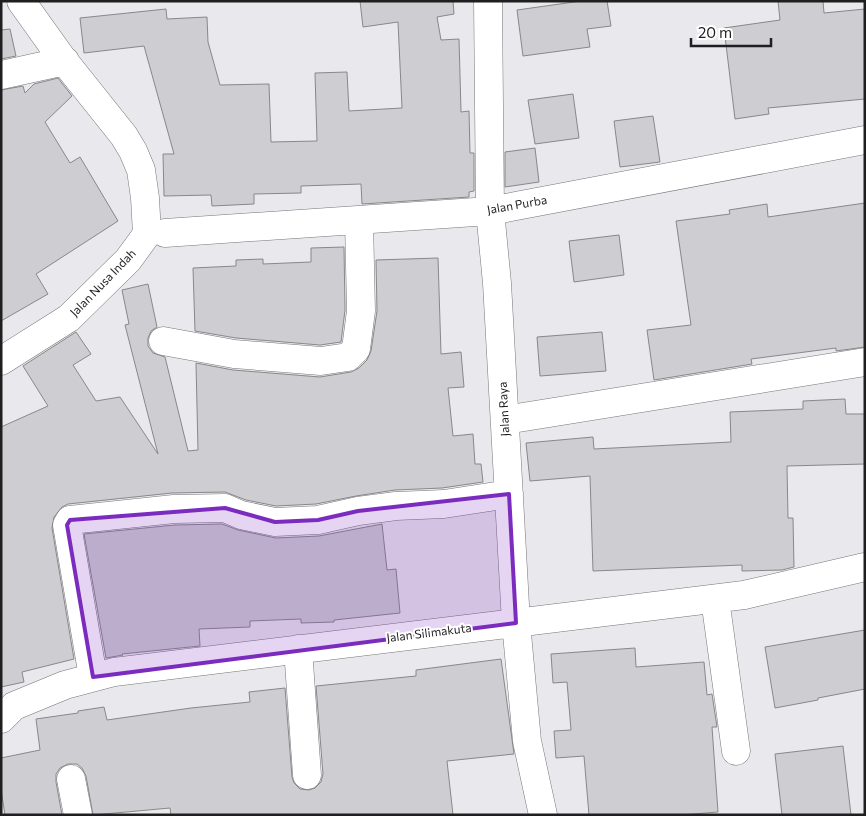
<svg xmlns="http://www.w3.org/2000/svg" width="866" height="816" viewBox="0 0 866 816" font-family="Commissioner,sans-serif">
  <rect width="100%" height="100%" fill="#e9e8ec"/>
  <!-- building -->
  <path fill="#cecdd1" stroke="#88878a" d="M 360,1 L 453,1 L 454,14 L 437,17 L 441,40 L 459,39 L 461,112 L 469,111 L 470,153 L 474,153 L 474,191 L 469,192 L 469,197 L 362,204 L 361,184 L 301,186 L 301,193 L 254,194 L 254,204 L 212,206 L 211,195 L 164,196 L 163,154 L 174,154 L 144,46 L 84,53 L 80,18 L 166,9 L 167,19 L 207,17 L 208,42 L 220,85 L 269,84 L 271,142 L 317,141 L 315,73 L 347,72 L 349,111 L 402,108 L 398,22 L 363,27 Z
    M 581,1 L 607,1 L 611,26 L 587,29 L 590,47 L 523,56 L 517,10 Z
    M 778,1 L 823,1 L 824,13 L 865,9 L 865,99 L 768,108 L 769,114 L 735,119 L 724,28 L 780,20 Z
    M 10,29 L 16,56 L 1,59 L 1,30 Z
    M 58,78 L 72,96 L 45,122 L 70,163 L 80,157 L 118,221 L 36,274 L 48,294 L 1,321 L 1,90 L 23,86 L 25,93 L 34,84 Z
    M 573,94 L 579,138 L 535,144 L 528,100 Z
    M 653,116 L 660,162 L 620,167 L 614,121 Z
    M 535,148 L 539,182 L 505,187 L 505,152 Z
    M 865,203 L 865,347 L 836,351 L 836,348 L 751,359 L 752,364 L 654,380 L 647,330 L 691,325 L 676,221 L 730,214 L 729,210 L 767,204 L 768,217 Z
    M 619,235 L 624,275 L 574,282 L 569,241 Z
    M 344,247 L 345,310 L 341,342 L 320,345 L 236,338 L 195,331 L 193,268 L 236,266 L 236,260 L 263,259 L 263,264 L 311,262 L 311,248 Z
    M 438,258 L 441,354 L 461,352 L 464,387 L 448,388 L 453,436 L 473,434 L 475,464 L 481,464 L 483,482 L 442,488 L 395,490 L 356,496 L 316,504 L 276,506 L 246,500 L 225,492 L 172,493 L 68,504 L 62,507 L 54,517 L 52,528 L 74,659 L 22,672 L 24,682 L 1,687 L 1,427 L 48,406 L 23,366 L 76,332 L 91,354 L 73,365 L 96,401 L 120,397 L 158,454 L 125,325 L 129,324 L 122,290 L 148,284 L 157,327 L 151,331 L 148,338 L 148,346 L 153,353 L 165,357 L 188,451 L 198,450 L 196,363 L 233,370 L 320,377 L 351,372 L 359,368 L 367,360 L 371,351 L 377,311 L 376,260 Z
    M 602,332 L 606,371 L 540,376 L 537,337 Z
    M 845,399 L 846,414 L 865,414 L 865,464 L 787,466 L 788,518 L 793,518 L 794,567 L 782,570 L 742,571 L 742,565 L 593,571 L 590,476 L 530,481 L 526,443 L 593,437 L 594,449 L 731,442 L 730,412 L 803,409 L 803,401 Z
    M 222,524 L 238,530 L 276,538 L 319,536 L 382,524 L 387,570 L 396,569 L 400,613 L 334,620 L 334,622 L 301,623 L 301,619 L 250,621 L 250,627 L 199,629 L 200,646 L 122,654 L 123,655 L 106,658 L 84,534 L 175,525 Z
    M 865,630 L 865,689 L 818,698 L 818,700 L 775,708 L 765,647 Z
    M 635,648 L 636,667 L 704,662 L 707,695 L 712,694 L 717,727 L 712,727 L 718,812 L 681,815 L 589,815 L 584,756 L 556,758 L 554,731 L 571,730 L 567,682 L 553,683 L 551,654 Z
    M 501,659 L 514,754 L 447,761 L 453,815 L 171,815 L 170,808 L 93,815 L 86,776 L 82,768 L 77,764 L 68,764 L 60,768 L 56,774 L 56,782 L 62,815 L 5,815 L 1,790 L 1,758 L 40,750 L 36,719 L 78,713 L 78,711 L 104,707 L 107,720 L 191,708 L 250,702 L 249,692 L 285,688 L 292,777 L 294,783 L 300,789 L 309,790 L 315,788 L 321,782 L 323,774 L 316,686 L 416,676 L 416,670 Z
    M 843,746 L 851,815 L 782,815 L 775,754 Z"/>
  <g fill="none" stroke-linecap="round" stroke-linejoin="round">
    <defs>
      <path id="minor" d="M 488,1 L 490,211 L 497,283 L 516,623 L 527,741 L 543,815
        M 1,75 L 65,61
        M 165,233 L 490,211 L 865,140
        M 163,341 L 234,354 L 321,361 L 348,357 L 356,349 L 361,311 L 359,220
        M 1,361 L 69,318 L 128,260 L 147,234 L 145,198 L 141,170 L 133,151 L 124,136 L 61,57 L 21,1
        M 505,420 L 865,362
        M 715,599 L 736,751
        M 298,649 L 307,775
        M 93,677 L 67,525 L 70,520 L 174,509 L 225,508 L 241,515 L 275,522 L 318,520 L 358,511 L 396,506 L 444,504 L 509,494
        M 1,719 L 14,706 L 65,685 L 114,672 L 744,595 L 865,567
        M 71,779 L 78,815"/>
    </defs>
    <!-- minor casing -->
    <use href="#minor" stroke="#767579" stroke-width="29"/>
    <!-- minor -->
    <use href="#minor" stroke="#fff" stroke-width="28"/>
  </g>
  <!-- marked area -->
  <path fill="#7b2cbf" fill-opacity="0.2" stroke="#7b2cbf" stroke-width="4" stroke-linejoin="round" d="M 509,494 L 516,623 L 93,677 L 67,525 L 70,520 L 225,508 L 275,522 L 318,520 L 358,511 Z"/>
  <g text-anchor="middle" stroke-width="4" stroke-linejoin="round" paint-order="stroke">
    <!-- street labels -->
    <g font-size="12" fill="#1f1f20" stroke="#fff">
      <text transform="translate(517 205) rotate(-10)" y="4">Jalan Purba</text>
      <text transform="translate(103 283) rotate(-46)" y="4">Jalan Nusa Indah</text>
      <text transform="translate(504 409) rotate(-93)" y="4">Jalan Raya</text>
      <text transform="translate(429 633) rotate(-7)" y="4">Jalan Silimakuta</text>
    </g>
  </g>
  <!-- border -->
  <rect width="866" height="816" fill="none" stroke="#1f1f20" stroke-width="5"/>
  <!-- scale -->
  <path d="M691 38v8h80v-8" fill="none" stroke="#1f1f20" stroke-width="2.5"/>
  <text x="698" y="38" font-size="15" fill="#1f1f20" stroke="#ffffff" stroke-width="4" paint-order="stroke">20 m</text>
</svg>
